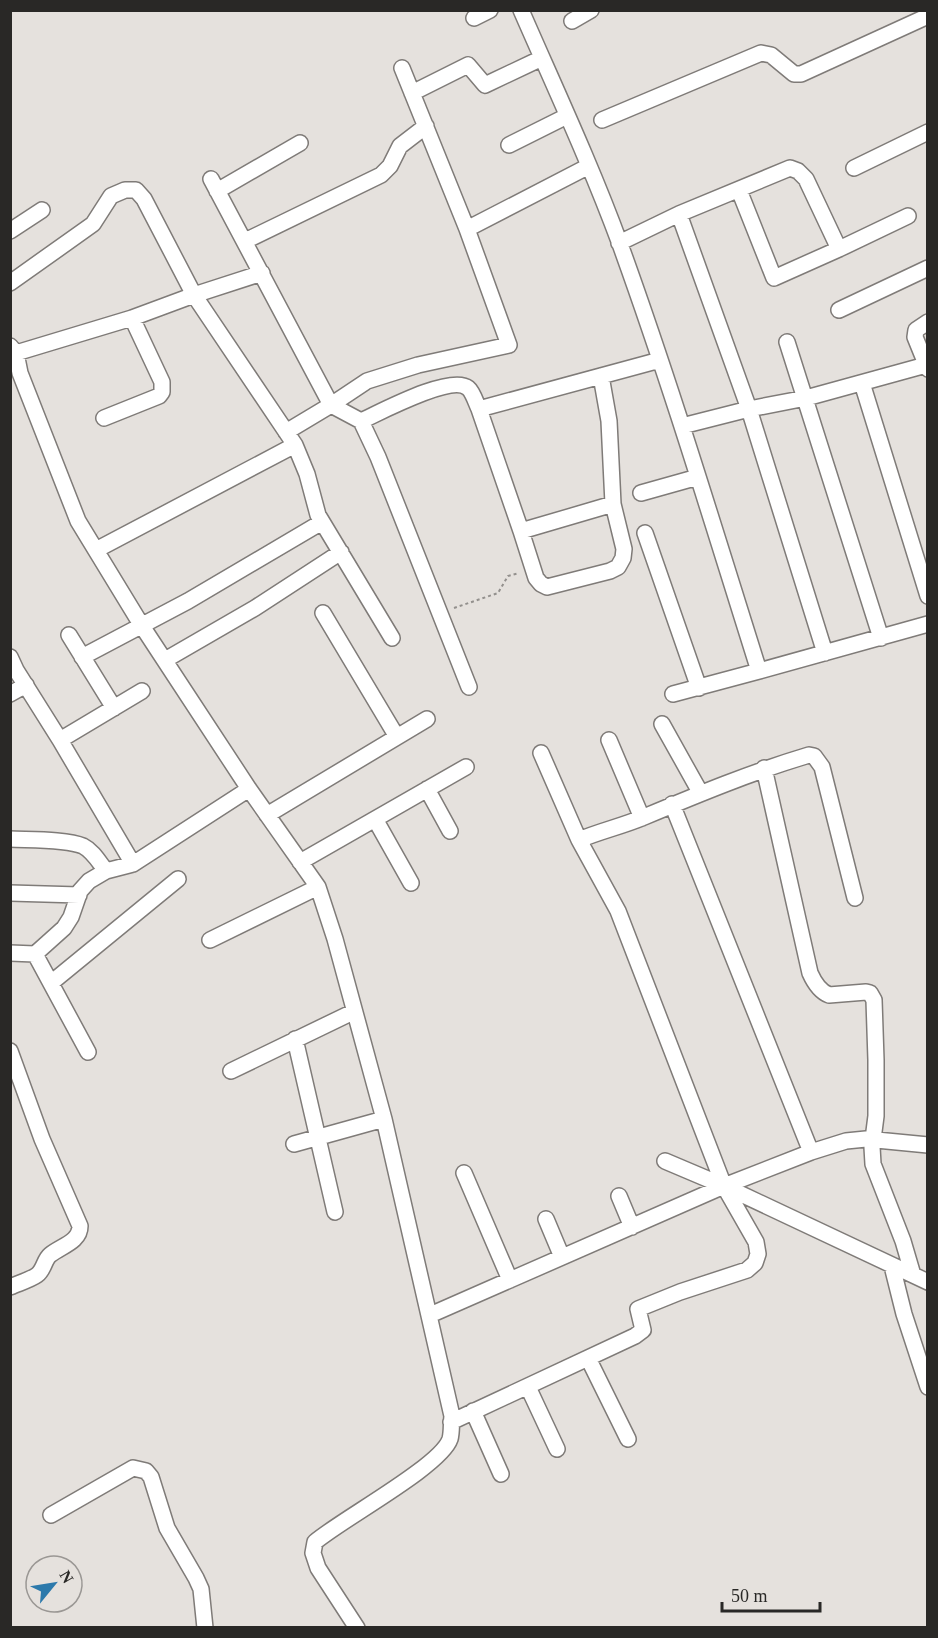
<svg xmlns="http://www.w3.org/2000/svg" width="938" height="1638" viewBox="0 0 938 1638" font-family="'Times New Roman',serif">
  <rect width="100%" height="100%" fill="#e5e1dd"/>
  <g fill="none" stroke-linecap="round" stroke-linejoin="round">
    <defs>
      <path id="minor" d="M 521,10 C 555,88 591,165 620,244 C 671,385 714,528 759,671 L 928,624
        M 474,18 L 490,10
        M 572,21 L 591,10
        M 402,68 L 467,229 L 509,345 L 418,365 L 367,381 L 331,405 L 361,421 L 378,457 L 469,687
        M 412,93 L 468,65 L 485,85 L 542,58
        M 602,120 L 761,53 L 771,55 L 794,74 L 801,74 L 928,16
        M 509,145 L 567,116
        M 854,168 L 928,132
        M 211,179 L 331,405 L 286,432
        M 739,190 L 774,278 L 839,249
        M 217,191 L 300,143
        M 679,214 L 749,409 L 825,653
        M 467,229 L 589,166
        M 10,231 L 42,210
        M 245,241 L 381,175 L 390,166 L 400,146 L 426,126
        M 619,243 L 679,214 L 790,168 L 798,171 L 806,179 L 839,249 L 908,216
        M 10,283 L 93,224 L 111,196 L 125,190 L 136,190 L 144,199 L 194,295 L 295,445 L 307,474 L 318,515 L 392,638
        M 839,310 L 928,268
        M 928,322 L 916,330 L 915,337 L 928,369
        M 787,342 L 881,638
        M 10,346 L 16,353 L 20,373 L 78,521 L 142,626 L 249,789 L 318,887 L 335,939 L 384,1119 L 452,1416 C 451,1423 452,1432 450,1439 C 441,1466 342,1519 315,1542 L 313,1553 L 318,1568 L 357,1628
        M 16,353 L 132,318 L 194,295 L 262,273
        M 862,383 L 928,596
        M 479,409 L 521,531 L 613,504
        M 104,418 L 159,396 L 162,392 L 162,382 L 132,318
        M 361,421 C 379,413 451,374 468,388 C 473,392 476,403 479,409 L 660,360
        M 682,426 L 749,409 L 806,398 L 926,365
        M 641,493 L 698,477
        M 521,531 L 536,578 L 541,584 L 547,587 L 610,571 L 618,567 L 623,558 L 624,549 L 613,504 L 609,421 L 601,376
        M 645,533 L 699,688
        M 96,550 L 295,445
        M 323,613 L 397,737
        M 69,635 L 114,708
        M 10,657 L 16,670 L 60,740
        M 82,657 L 188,601 L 322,522
        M 165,660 L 255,608 L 341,552
        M 10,694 L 26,685
        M 673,694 L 759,671
        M 662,724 L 700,792
        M 609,740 L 642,818
        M 541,753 L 579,840
        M 764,768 L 810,973 C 814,982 819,991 829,995 L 866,992 L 870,993 L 874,1000 L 876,1060 L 876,1116 L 872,1147 L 873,1164 L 903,1241 L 913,1275
        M 427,789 L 450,831
        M 672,804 L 811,1152
        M 267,815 L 427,719
        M 375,819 L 411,883
        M 10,839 C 29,840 67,839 83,846 C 93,851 99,862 106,871
        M 300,862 L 466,767
        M 133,864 L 60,740 L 142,691
        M 10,893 L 79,895
        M 210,940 L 318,887
        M 10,953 L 35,954 L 64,928 L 71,917 L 80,891 L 89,881 L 106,871 L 133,864 L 249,789
        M 35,954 L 88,1052
        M 51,983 L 178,879
        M 295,1039 L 335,1212
        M 10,1051 L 42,1139 L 80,1226 C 80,1242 61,1246 50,1255 C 44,1260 44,1270 37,1275 C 30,1280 19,1283 10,1287
        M 231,1071 L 353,1012
        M 294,1144 L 384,1119
        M 665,1161 L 724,1186 L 928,1282
        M 464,1173 L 510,1280
        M 619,1196 L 632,1227
        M 546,1219 L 562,1257
        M 892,1266 L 904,1314 L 928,1387
        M 430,1315 L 724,1186 L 811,1152 L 846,1141 L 866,1139 L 928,1145
        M 588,1358 L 628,1439
        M 528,1387 L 557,1449
        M 473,1411 L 501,1474
        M 451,1422 L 635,1336 L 643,1330 L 638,1309 L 680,1292 L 747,1270 L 755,1263 L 758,1254 L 756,1242 L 724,1186 L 618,911 L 579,840 C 600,831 623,826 644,817 C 699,794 752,772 809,755 L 814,756 L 822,767 L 855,898
        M 51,1515 L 133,1468 L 146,1471 L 151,1477 L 167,1528 L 196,1578 L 201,1589 L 205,1628"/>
    </defs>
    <!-- minor casing -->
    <use href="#minor" stroke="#7f7b78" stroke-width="18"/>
    <!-- path -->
    <path stroke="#93908d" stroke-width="2" stroke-dasharray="3 3" stroke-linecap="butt" d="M 454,608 L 498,593 L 508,576 L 519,573"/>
    <!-- minor -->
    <use href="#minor" stroke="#fff" stroke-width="15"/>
  </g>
  <!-- border -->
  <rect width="938" height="1638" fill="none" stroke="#292826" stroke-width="24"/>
  <!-- north arrow -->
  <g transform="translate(54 1584) rotate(60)"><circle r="28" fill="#e5e1dd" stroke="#9a9794" stroke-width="1.5"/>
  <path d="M0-4.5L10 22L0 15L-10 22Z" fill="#2c79ab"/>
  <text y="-9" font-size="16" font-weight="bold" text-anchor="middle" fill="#292826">N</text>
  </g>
  <!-- scale -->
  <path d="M722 1602v9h98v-9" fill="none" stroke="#292826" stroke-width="3"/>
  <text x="731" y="1602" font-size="18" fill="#292826" stroke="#e5e1dd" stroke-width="4.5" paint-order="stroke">50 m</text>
</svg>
